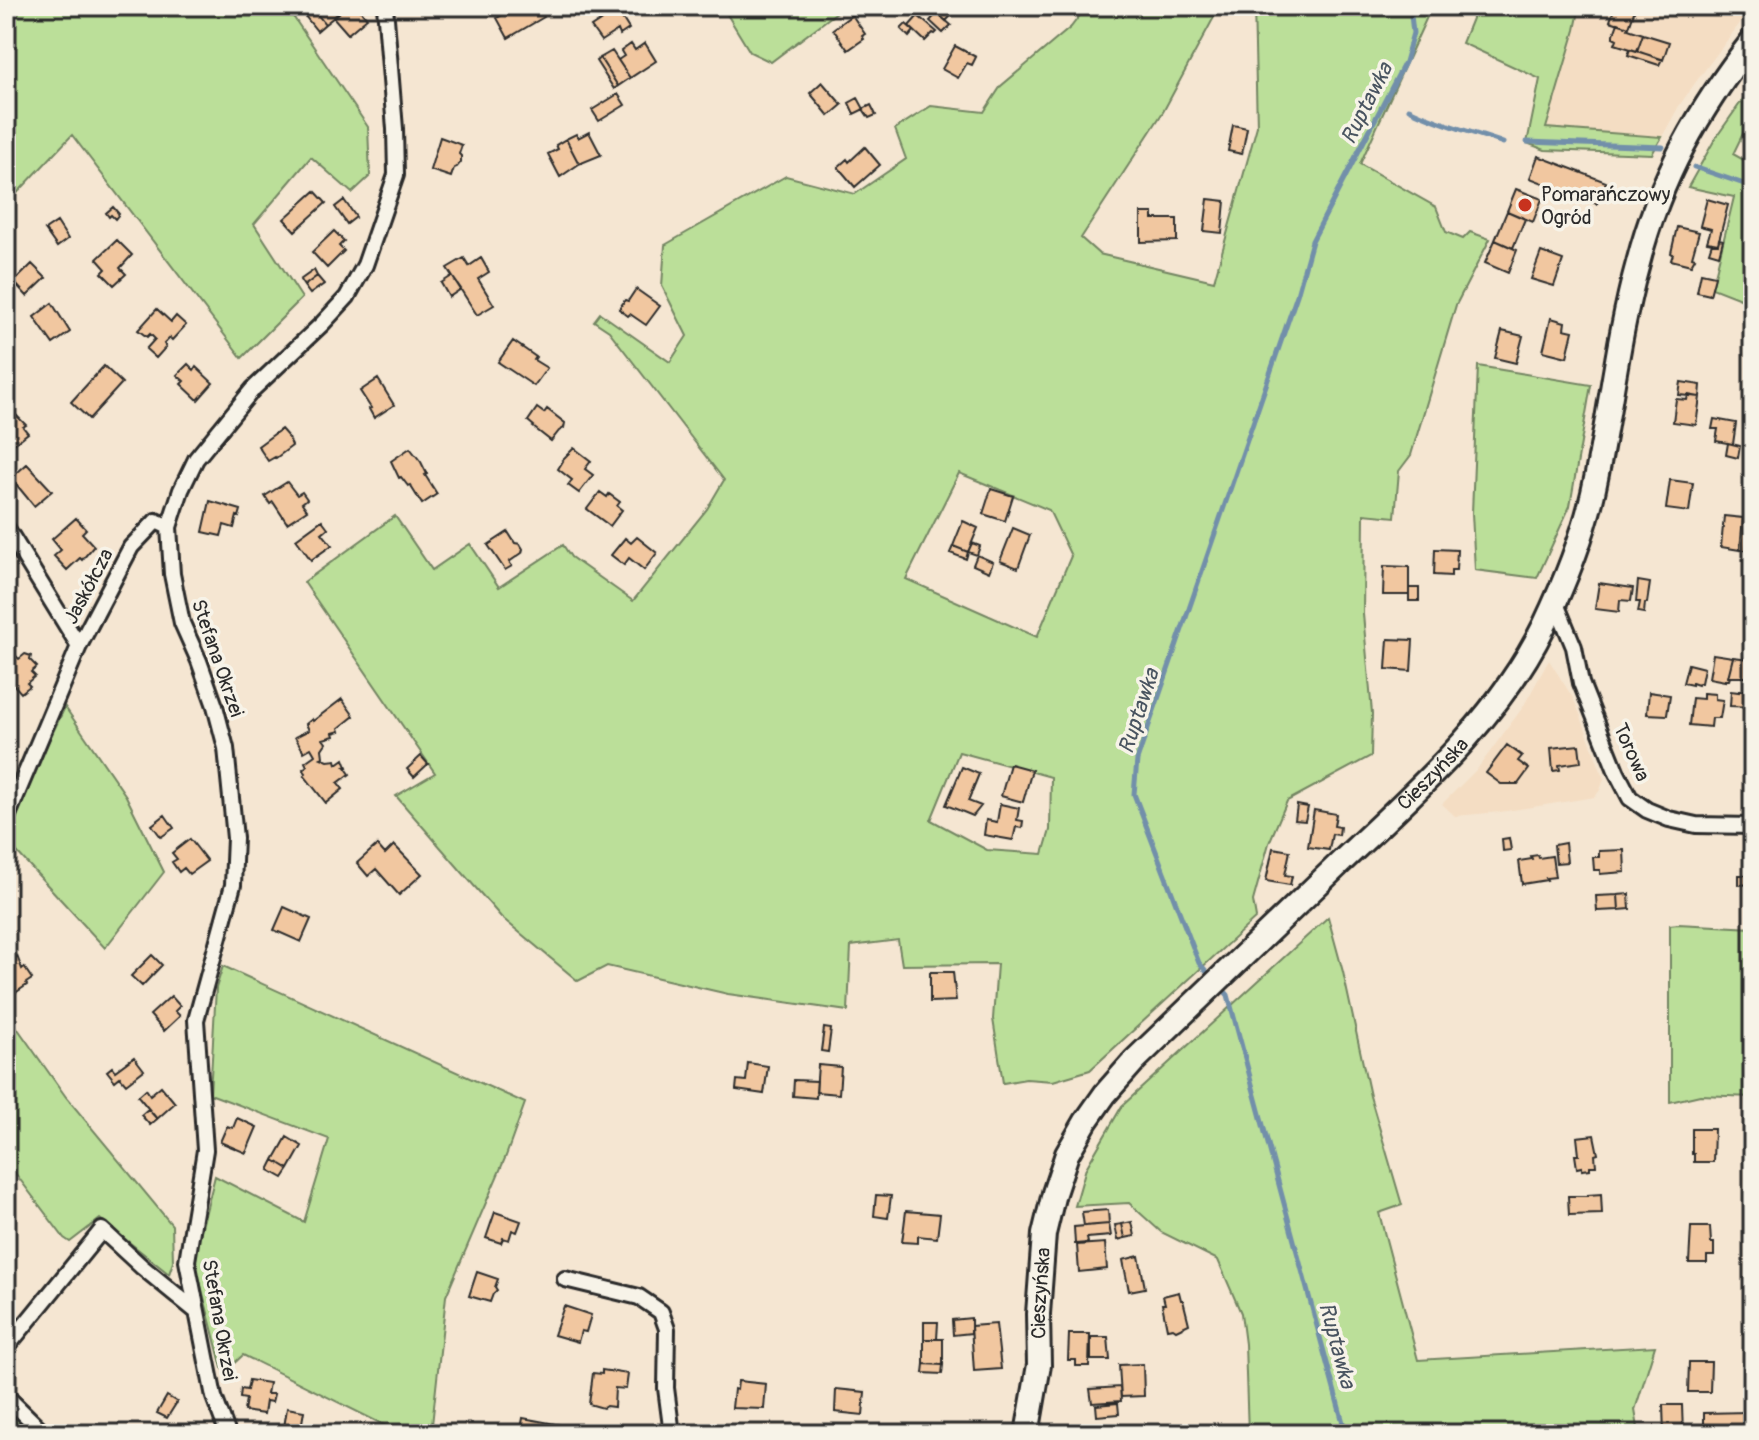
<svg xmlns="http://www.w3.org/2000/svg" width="1759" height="1440" viewBox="0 0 1759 1440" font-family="Pangolin,sans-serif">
  <rect width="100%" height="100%" fill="#f5e6d2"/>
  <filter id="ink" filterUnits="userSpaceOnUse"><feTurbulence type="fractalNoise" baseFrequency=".0125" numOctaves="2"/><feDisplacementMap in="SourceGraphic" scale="16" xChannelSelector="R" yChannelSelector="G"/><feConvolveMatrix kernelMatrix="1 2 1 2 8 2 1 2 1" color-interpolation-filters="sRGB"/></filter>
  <g filter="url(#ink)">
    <!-- built -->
    <path fill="#f4ddc3" d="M 1580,6 L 1753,6 L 1695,83 L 1679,106 L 1662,137 L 1545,128 L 1575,30 Z
      M 1549,660 L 1573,698 L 1580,714 L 1604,779 L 1600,790 L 1595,797 L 1500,812 L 1455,816 L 1442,804 L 1478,768 L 1523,707 Z"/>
    <!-- green -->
    <path fill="#bbdf99" stroke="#738562" stroke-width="2" fill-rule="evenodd" d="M 6,6 L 286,6 L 368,127 L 370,176 L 352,193 L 311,157 L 254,224 L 302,298 L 242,358 L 72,135 L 6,205 Z
      M 722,6 L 845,6 L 771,62 L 750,52 Z
      M 1087,6 L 1220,6 L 1163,112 L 1081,238 L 1099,254 L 1214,281 L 1257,126 L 1254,6 L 1432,6 L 1360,164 L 1436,207 L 1446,232 L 1463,239 L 1470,232 L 1490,239 L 1456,305 L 1411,455 L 1399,471 L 1395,517 L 1364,514 L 1363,614 L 1372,713 L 1371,756 L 1287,801 L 1269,843 L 1253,901 L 1256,918 L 1090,1070 L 1053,1081 L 1026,1079 L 1003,1083 L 993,1019 L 997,964 L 902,965 L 898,940 L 851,946 L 848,1011 L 728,994 L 607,966 L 578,981 L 501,917 L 396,796 L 435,773 L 304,582 L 395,516 L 432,570 L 470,544 L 499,587 L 563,545 L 571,557 L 633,601 L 707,509 L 724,480 L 609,331 L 594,321 L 600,313 L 670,362 L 687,336 L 662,286 L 665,245 L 786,176 L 855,194 L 906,159 L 895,129 L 931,106 L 984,112 L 1001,86 L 1071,27 ZM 959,473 L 1049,510 L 1071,556 L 1037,637 L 906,579 ZM 959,752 L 1051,777 L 1050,830 L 1043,854 L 987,850 L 931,820 Z
      M 1477,6 L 1580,6 L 1575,30 L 1546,128 L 1662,137 L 1652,154 L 1545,150 L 1527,143 L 1540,79 L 1462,43 Z
      M 1753,85 L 1753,113 L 1733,154 L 1753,165 L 1753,304 L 1712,288 L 1734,197 L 1688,187 L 1715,139 Z
      M 1478,366 L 1591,385 L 1570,506 L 1537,578 L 1475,570 L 1472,513 Z
      M 65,707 L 126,796 L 164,872 L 105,948 L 6,840 L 6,830 Z
      M 1328,917 L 1343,972 L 1370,1096 L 1402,1205 L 1379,1213 L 1418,1360 L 1655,1346 L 1635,1410 L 1639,1434 L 1248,1434 L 1245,1344 L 1241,1313 L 1218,1260 L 1161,1232 L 1129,1203 L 1075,1206 L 1086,1168 L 1122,1106 Z
      M 1678,924 L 1753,928 L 1753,1097 L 1700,1095 L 1670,1102 L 1670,925 Z
      M 223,966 L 525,1103 L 506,1156 L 446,1296 L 431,1434 L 402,1434 L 243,1355 L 226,1371 L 222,1368 L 194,1258 L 215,1176 L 304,1222 L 329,1139 L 210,1094 L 216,988 Z
      M 6,1012 L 66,1097 L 172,1225 L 173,1262 L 169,1274 L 100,1219 L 70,1242 L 64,1238 L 6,1161 Z
      M 6,1405 L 35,1434 L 6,1434 Z"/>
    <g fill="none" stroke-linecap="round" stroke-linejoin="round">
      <!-- stream -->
      <path stroke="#728faa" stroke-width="5" d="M 1409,109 C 1439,124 1472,132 1503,143
        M 1527,142 L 1663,147
        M 1694,167 L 1753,187
        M 1213,979 L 1199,963 L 1134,794 L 1137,760 L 1297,295 L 1312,241 L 1405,62 L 1413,33 L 1410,6
        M 1220,986 L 1228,995 L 1346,1434"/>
    </g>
    <!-- building -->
    <path fill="#f1c7a0" stroke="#2b2b2b" stroke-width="2" d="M 297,6 L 311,6 L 325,24 L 317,31 Z
      M 311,6 L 333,6 L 339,13 L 325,24 Z
      M 338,6 L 341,6 L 343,9 L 347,6 L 357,6 L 367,18 L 348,34 L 333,17 L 339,13 L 335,9 Z
      M 518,6 L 538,6 L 544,17 L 508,38 L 497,18 Z
      M 929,6 L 960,6 L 946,21 Z
      M 1615,6 L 1636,6 L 1629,27 L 1610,21 Z
      M 617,10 L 629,29 L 620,35 L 618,30 L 601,41 L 591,27 Z
      M 937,13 L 951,25 L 943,33 L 930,21 Z
      M 852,15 L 865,34 L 862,36 L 864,39 L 848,50 L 833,29 Z
      M 918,16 L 937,32 L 935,34 L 933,33 L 925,41 L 909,26 Z
      M 1618,23 L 1629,27 L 1628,29 L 1643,34 L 1637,51 L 1615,44 L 1617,39 L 1613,37 Z
      M 906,24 L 914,31 L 909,37 L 901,29 Z
      M 1643,34 L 1669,42 L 1663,60 L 1637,51 Z
      M 645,43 L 656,61 L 630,78 L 618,60 L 624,56 L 621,51 L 631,44 L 635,50 Z
      M 955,46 L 976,57 L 972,65 L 967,63 L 958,78 L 942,69 Z
      M 1630,49 L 1662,59 L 1659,65 L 1628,55 Z
      M 612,51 L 630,78 L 618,86 L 600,58 Z
      M 600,58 L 618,86 L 614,89 L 596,61 Z
      M 822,82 L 842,105 L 829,116 L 810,93 Z
      M 618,94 L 625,105 L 599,121 L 592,110 Z
      M 858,98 L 864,109 L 854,114 L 849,103 Z
      M 871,105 L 876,115 L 869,118 L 863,109 Z
      M 1233,125 L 1247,128 L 1242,154 L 1228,151 Z
      M 589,132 L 601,155 L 579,164 L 566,139 L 576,134 L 578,138 Z
      M 440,137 L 462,145 L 459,154 L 461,156 L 461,162 L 457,167 L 454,168 L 451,177 L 430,170 Z
      M 566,139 L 579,164 L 560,177 L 548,154 L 558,149 L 556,145 Z
      M 865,147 L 880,165 L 855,187 L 838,167 L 847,159 L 849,162 Z
      M 1538,156 L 1606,182 L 1597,204 L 1530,178 Z
      M 1516,189 L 1542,199 L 1533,222 L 1507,211 Z
      M 315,191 L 326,203 L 295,231 L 284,219 Z
      M 1208,199 L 1225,201 L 1222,233 L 1204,231 Z
      M 1707,199 L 1728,205 L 1718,244 L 1707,242 L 1711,229 L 1700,226 Z
      M 344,200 L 356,217 L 347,224 L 335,207 Z
      M 113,207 L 119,214 L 115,219 L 111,215 L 109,217 L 106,213 Z
      M 1507,211 L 1525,219 L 1513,248 L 1495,240 Z
      M 1141,213 L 1153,213 L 1153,219 L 1177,219 L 1177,241 L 1141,242 Z
      M 57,222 L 68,239 L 57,247 L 45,230 Z
      M 1677,227 L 1699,232 L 1692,257 L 1695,258 L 1691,265 L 1671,260 L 1673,254 L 1671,253 Z
      M 334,231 L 344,241 L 339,246 L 344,251 L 327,268 L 312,252 Z
      M 1719,239 L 1723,240 L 1719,255 L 1709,252 L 1712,243 L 1718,244 Z
      M 117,240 L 132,255 L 120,268 L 126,274 L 114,285 L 102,273 L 106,269 L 97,259 Z
      M 1495,240 L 1517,250 L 1508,273 L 1485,263 Z
      M 1541,252 L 1563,260 L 1554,286 L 1531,279 Z
      M 464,258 L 469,266 L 481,258 L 489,272 L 478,279 L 494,305 L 477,315 L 447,268 Z
      M 32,264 L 46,278 L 27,296 L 14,282 Z
      M 314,270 L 317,276 L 304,286 L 300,280 Z
      M 1701,273 L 1715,276 L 1710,295 L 1697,292 Z
      M 317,276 L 324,284 L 310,294 L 304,286 Z
      M 452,276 L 461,289 L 449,297 L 441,283 Z
      M 636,289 L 660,306 L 646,325 L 630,314 L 628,316 L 619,309 L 625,300 L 628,301 Z
      M 52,303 L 70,332 L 53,344 L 34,317 Z
      M 157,309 L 171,322 L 176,316 L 186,325 L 172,340 L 170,338 L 164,344 L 166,347 L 156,358 L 146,349 L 155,339 L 150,334 L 147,337 L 138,330 Z
      M 1551,318 L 1565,322 L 1564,329 L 1573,331 L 1567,357 L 1543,351 Z
      M 1502,331 L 1523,336 L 1516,363 L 1495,358 Z
      M 513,341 L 536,357 L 534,360 L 547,368 L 534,386 L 498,362 Z
      M 188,364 L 194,370 L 196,367 L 213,383 L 198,400 L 181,384 L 184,381 L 177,375 Z
      M 104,366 L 122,383 L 89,419 L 71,402 Z
      M 378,379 L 394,405 L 374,418 L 369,409 L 371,408 L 360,391 Z
      M 1681,382 L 1701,385 L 1700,397 L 1679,395 Z
      M 1688,395 L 1700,397 L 1696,425 L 1673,422 L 1676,399 L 1687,400 Z
      M 537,408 L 544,413 L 547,409 L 565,423 L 564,428 L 559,431 L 551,441 L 533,427 L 534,426 L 528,421 Z
      M 13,412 L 26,425 L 23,427 L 28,433 L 9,448 L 6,445 L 6,418 Z
      M 1714,419 L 1736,423 L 1733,444 L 1716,441 L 1718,429 L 1712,429 Z
      M 281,429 L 289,438 L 292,446 L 276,458 L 275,457 L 268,461 L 258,446 Z
      M 1728,443 L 1740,446 L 1738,458 L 1726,455 Z
      M 410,448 L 421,462 L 427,474 L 425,475 L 437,494 L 422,504 L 410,485 L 408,486 L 401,477 L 399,478 L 391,461 Z
      M 574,448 L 591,461 L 585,469 L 593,475 L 579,493 L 568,485 L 572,480 L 558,469 L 563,461 L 562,460 Z
      M 27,464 L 52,491 L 34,506 L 11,478 Z
      M 1670,480 L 1693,483 L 1689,512 L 1666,509 Z
      M 287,482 L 297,495 L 302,492 L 307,499 L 302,503 L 307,510 L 287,523 L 273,502 L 270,504 L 265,496 Z
      M 991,489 L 1013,496 L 1005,521 L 983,514 Z
      M 600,492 L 607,497 L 609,494 L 620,502 L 617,506 L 622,510 L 610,526 L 587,509 Z
      M 210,501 L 241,510 L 239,517 L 237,516 L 234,528 L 224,525 L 221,536 L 203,532 Z
      M 1724,516 L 1743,518 L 1740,550 L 1721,547 Z
      M 76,518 L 86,529 L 82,533 L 94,546 L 82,560 L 80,558 L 67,570 L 54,556 L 61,550 L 52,539 Z
      M 1743,518 L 1750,519 L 1746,550 L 1740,550 Z
      M 322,520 L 328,528 L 322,533 L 332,545 L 311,560 L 296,539 Z
      M 963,521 L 978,528 L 968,552 L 953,546 Z
      M 1013,528 L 1030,535 L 1018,568 L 1000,561 Z
      M 508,532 L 515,543 L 520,544 L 523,549 L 522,553 L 509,562 L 512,566 L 505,570 L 488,545 Z
      M 637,537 L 657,553 L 644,570 L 629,558 L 624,565 L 611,555 L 625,538 L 631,543 Z
      M 972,543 L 980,546 L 977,555 L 968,552 Z
      M 953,546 L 968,552 L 966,559 L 950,553 Z
      M 1435,549 L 1457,550 L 1456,570 L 1451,570 L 1451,576 L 1434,575 Z
      M 977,555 L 993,562 L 989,572 L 973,565 Z
      M 1384,566 L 1409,567 L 1409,595 L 1383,595 Z
      M 1638,581 L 1650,583 L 1647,603 L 1645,603 L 1644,613 L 1638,612 L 1640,602 L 1636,602 Z
      M 1599,583 L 1633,588 L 1631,601 L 1620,600 L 1619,612 L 1595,609 Z
      M 1409,588 L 1419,588 L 1419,601 L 1409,601 Z
      M 1388,639 L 1413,640 L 1411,671 L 1386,669 Z
      M 25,654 L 31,656 L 30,660 L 37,667 L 31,672 L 35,676 L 27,683 L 30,686 L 21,693 L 6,676 L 6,663 L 15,655 L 19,659 Z
      M 1713,654 L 1733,657 L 1728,677 L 1730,677 L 1729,680 L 1725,680 L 1725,681 L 1709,678 Z
      M 1733,657 L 1749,659 L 1749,677 L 1728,677 Z
      M 1688,664 L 1704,668 L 1701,683 L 1699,683 L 1698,685 L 1692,683 L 1692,685 L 1683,683 Z
      M 1749,669 L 1753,669 L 1753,698 L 1745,697 L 1746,677 L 1749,677 Z
      M 1739,690 L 1745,690 L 1745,697 L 1753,698 L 1753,707 L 1730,706 L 1731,691 L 1739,692 Z
      M 1649,692 L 1670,695 L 1667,715 L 1647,714 Z
      M 1703,693 L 1715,694 L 1715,699 L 1723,700 L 1720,718 L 1712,718 L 1711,727 L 1689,725 L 1692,698 L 1703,699 Z
      M 342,699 L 354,716 L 339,728 L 340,731 L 333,733 L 334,736 L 323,739 L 326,743 L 322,749 L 323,757 L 321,758 L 328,761 L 336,760 L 337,764 L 344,759 L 347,767 L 345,767 L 350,774 L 338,783 L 343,789 L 326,803 L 304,775 L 306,773 L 303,769 L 307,766 L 305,762 L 315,755 L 311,748 L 304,752 L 295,737 L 309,730 L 306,724 L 312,719 L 313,721 Z
      M 1507,745 L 1522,756 L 1518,761 L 1529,769 L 1518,784 L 1501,784 L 1486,773 Z
      M 1579,745 L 1581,762 L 1559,765 L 1560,770 L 1553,771 L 1551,748 Z
      M 421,756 L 428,764 L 414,777 L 407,769 Z
      M 1010,764 L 1032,770 L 1023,802 L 1001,796 Z
      M 962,767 L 979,774 L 968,801 L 981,806 L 973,816 L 946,805 Z
      M 1000,804 L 1019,808 L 1017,820 L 1023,821 L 1022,828 L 1016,827 L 1013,840 L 984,835 L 986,820 L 997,822 Z
      M 1297,805 L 1308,807 L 1305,821 L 1295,820 Z
      M 1314,810 L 1336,814 L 1334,826 L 1340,827 L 1339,835 L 1332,834 L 1329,850 L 1308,847 Z
      M 165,815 L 174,828 L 161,837 L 152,825 Z
      M 1509,838 L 1511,850 L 1503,851 L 1502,839 Z
      M 190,839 L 207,861 L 189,874 L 184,868 L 179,872 L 172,862 L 177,859 L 172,853 Z
      M 1565,843 L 1567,862 L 1556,863 L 1554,845 Z
      M 377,845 L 385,854 L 394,845 L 422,874 L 399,895 L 376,869 L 368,876 L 357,863 Z
      M 1273,848 L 1290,851 L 1285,875 L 1292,876 L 1290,885 L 1266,881 Z
      M 1624,850 L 1625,872 L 1600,874 L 1600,870 L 1594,870 L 1593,857 L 1599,857 L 1599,851 Z
      M 1538,855 L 1539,858 L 1552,856 L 1555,877 L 1546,878 L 1547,880 L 1522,884 L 1519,861 L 1532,859 L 1531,856 Z
      M 1739,875 L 1753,875 L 1753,884 L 1739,885 Z
      M 1629,894 L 1630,909 L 1619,910 L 1618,895 Z
      M 1618,895 L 1619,910 L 1597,911 L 1596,896 Z
      M 284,907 L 311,919 L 301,942 L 274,930 Z
      M 7,946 L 15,958 L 17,956 L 22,969 L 24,967 L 32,979 L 26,983 L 27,985 L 15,993 L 6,979 Z
      M 152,955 L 162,965 L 142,986 L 131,976 Z
      M 930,972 L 953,972 L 956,1001 L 930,1002 Z
      M 171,996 L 180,1006 L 175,1011 L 180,1016 L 164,1031 L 150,1015 Z
      M 824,1028 L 831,1029 L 828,1052 L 821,1051 Z
      M 134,1057 L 144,1070 L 126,1084 L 120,1077 L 115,1081 L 107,1071 L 112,1067 L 115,1071 Z
      M 748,1063 L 768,1066 L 764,1094 L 736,1090 L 737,1080 L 746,1081 Z
      M 818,1065 L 841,1067 L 839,1094 L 816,1092 Z
      M 794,1080 L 817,1081 L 816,1098 L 793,1096 Z
      M 161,1086 L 175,1103 L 157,1119 L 138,1096 L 146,1089 L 150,1095 Z
      M 148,1109 L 157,1119 L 150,1125 L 141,1115 Z
      M 237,1118 L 257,1127 L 246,1153 L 220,1142 L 227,1126 L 233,1128 Z
      M 1692,1129 L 1714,1129 L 1713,1162 L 1694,1162 L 1694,1154 L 1692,1154 Z
      M 1594,1135 L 1598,1154 L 1595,1155 L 1596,1166 L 1590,1166 L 1590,1169 L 1582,1170 L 1582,1167 L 1577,1168 L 1575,1155 L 1579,1155 L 1577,1137 Z
      M 287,1137 L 302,1146 L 289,1169 L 274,1160 Z
      M 274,1160 L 289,1169 L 283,1178 L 269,1170 Z
      M 1601,1194 L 1602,1214 L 1569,1215 L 1568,1196 L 1588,1196 L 1588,1195 Z
      M 876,1195 L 891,1196 L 888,1218 L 874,1216 Z
      M 1108,1210 L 1109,1224 L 1084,1226 L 1082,1212 Z
      M 906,1211 L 940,1214 L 937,1238 L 918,1236 L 918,1243 L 902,1242 Z
      M 495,1212 L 521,1221 L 517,1232 L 512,1230 L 509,1240 L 503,1238 L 501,1243 L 486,1238 Z
      M 1132,1222 L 1135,1236 L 1125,1238 L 1122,1224 Z
      M 1109,1224 L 1111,1236 L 1087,1238 L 1088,1243 L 1075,1244 L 1074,1227 Z
      M 1122,1224 L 1125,1238 L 1118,1240 L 1115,1225 Z
      M 1691,1227 L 1710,1227 L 1711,1243 L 1714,1243 L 1714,1256 L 1707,1256 L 1707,1263 L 1689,1263 Z
      M 1105,1243 L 1107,1269 L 1079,1272 L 1077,1245 Z
      M 1139,1256 L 1145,1288 L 1129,1291 L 1123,1260 Z
      M 477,1272 L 498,1279 L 495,1287 L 497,1290 L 493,1294 L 490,1302 L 469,1296 Z
      M 1179,1292 L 1181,1300 L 1183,1300 L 1189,1324 L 1176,1330 L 1173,1328 L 1167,1329 L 1162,1304 L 1165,1304 L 1163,1296 Z
      M 564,1306 L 591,1315 L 586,1332 L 581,1331 L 578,1342 L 554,1335 Z
      M 971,1318 L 971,1333 L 953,1335 L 952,1320 Z
      M 924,1322 L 938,1322 L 937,1339 L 924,1339 Z
      M 996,1324 L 1001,1369 L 974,1371 L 971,1326 Z
      M 1069,1334 L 1090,1334 L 1089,1366 L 1076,1366 L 1076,1360 L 1068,1360 Z
      M 1091,1337 L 1108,1337 L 1110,1360 L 1091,1360 Z
      M 924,1339 L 943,1339 L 943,1365 L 924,1364 Z
      M 1689,1362 L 1711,1362 L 1710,1392 L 1688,1392 Z
      M 924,1364 L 943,1365 L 942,1374 L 923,1373 Z
      M 1143,1364 L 1144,1396 L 1121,1397 L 1119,1365 Z
      M 602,1370 L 628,1374 L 626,1389 L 615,1388 L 614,1407 L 606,1406 L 603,1408 L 589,1404 L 593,1373 L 602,1374 Z
      M 249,1380 L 269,1383 L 267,1394 L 274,1394 L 272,1402 L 266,1401 L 264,1414 L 244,1411 L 246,1399 L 240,1398 L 241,1389 L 247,1390 Z
      M 738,1381 L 766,1384 L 764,1409 L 732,1408 L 734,1389 L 737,1390 Z
      M 1120,1387 L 1121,1401 L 1092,1403 L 1090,1389 Z
      M 836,1389 L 865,1392 L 863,1415 L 835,1412 Z
      M 167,1396 L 177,1402 L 167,1418 L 157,1413 Z
      M 1118,1403 L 1119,1414 L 1097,1416 L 1096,1405 Z
      M 1663,1405 L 1682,1405 L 1683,1434 L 1664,1434 Z
      M 287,1408 L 304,1411 L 300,1434 L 283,1434 Z
      M 1747,1412 L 1748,1432 L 1704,1433 L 1704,1413 Z
      M 523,1418 L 561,1425 L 560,1434 L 520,1434 Z"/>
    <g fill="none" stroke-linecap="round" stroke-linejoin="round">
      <defs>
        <path id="minor" d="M 6,527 L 79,646
          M 1555,601 L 1574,647 L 1581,683 L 1617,773 L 1630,798 L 1647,810 L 1669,819 L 1696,825 L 1753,826
          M 6,820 L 79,646 L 131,547 L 156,521 L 169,527
          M 565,1279 L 639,1297 L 661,1312 L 667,1329 L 666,1388 L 672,1434
          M 6,1348 L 102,1230 L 142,1267 L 196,1311
          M 6,1396 L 45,1434
          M 228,1434 L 214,1397 L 187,1261 L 205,1150 L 196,1020 L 233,885 L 235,838 L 226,748 L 215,706 L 199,661 L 182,623 L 172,574 L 169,527 L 181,490 L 196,459 L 253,389 L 322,324 L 347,297 L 365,265 L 396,175 L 395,129 L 385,6"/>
        <g id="secondary">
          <path id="s1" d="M 1027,1434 L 1039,1365 L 1038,1314 L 1044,1234 L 1054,1193 L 1067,1154 L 1086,1121 L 1105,1094 L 1135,1060 C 1203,994 1272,929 1340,863 C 1415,792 1498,720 1544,626 C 1564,584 1583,538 1593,493 C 1610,417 1617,338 1638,263 C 1660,177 1699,109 1753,40"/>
        </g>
      </defs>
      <!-- minor casing -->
      <use href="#minor" stroke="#2b2b2b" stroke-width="20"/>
      <!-- secondary casing -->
      <use href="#secondary" stroke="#2b2b2b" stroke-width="28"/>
      <!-- minor -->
      <use href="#minor" stroke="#f7f3e8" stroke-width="14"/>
      <!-- secondary -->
      <use href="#secondary" stroke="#f7f3e8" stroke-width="22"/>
    </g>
  </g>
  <!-- markers -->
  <circle fill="#c8321e" stroke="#f7f3e8" stroke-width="3" cx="1525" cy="205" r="8"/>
  <g text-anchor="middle" stroke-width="7" stroke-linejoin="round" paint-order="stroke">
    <!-- poi labels -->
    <g font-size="20" fill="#2b2b2b" stroke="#f7f3e8" text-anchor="start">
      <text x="1541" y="201">Pomarańczowy<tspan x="1541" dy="23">Ogród</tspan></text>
    </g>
    <!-- street labels -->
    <g font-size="20" fill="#2b2b2b" stroke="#f7f3e8">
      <text transform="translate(88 586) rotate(-62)" y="7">Jaskółcza</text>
      <text transform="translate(218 658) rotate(71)" y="7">Stefana Okrzei</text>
      <text transform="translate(1632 752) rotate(66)" y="7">Torowa</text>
      <text dy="7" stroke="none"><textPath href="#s1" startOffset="814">Cieszyńska</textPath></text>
      <text dy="7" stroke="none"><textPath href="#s1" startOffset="142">Cieszyńska</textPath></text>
      <text transform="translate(220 1320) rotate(80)" y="7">Stefana Okrzei</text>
    </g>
    <!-- water labels -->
    <g font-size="22" font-style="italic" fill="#495460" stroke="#f7f3e8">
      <text transform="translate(1366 103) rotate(-63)" y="8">Ruptawka</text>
      <text transform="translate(1138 711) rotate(-72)" y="8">Ruptawka</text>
      <text transform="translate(1338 1345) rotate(75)" y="8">Ruptawka</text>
    </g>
  </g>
  <!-- margin -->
  <rect width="1759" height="1440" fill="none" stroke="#f7f3e8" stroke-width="32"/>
  <rect x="16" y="16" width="1727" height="1408" fill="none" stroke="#2b2b2b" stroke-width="3" filter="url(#ink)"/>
</svg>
